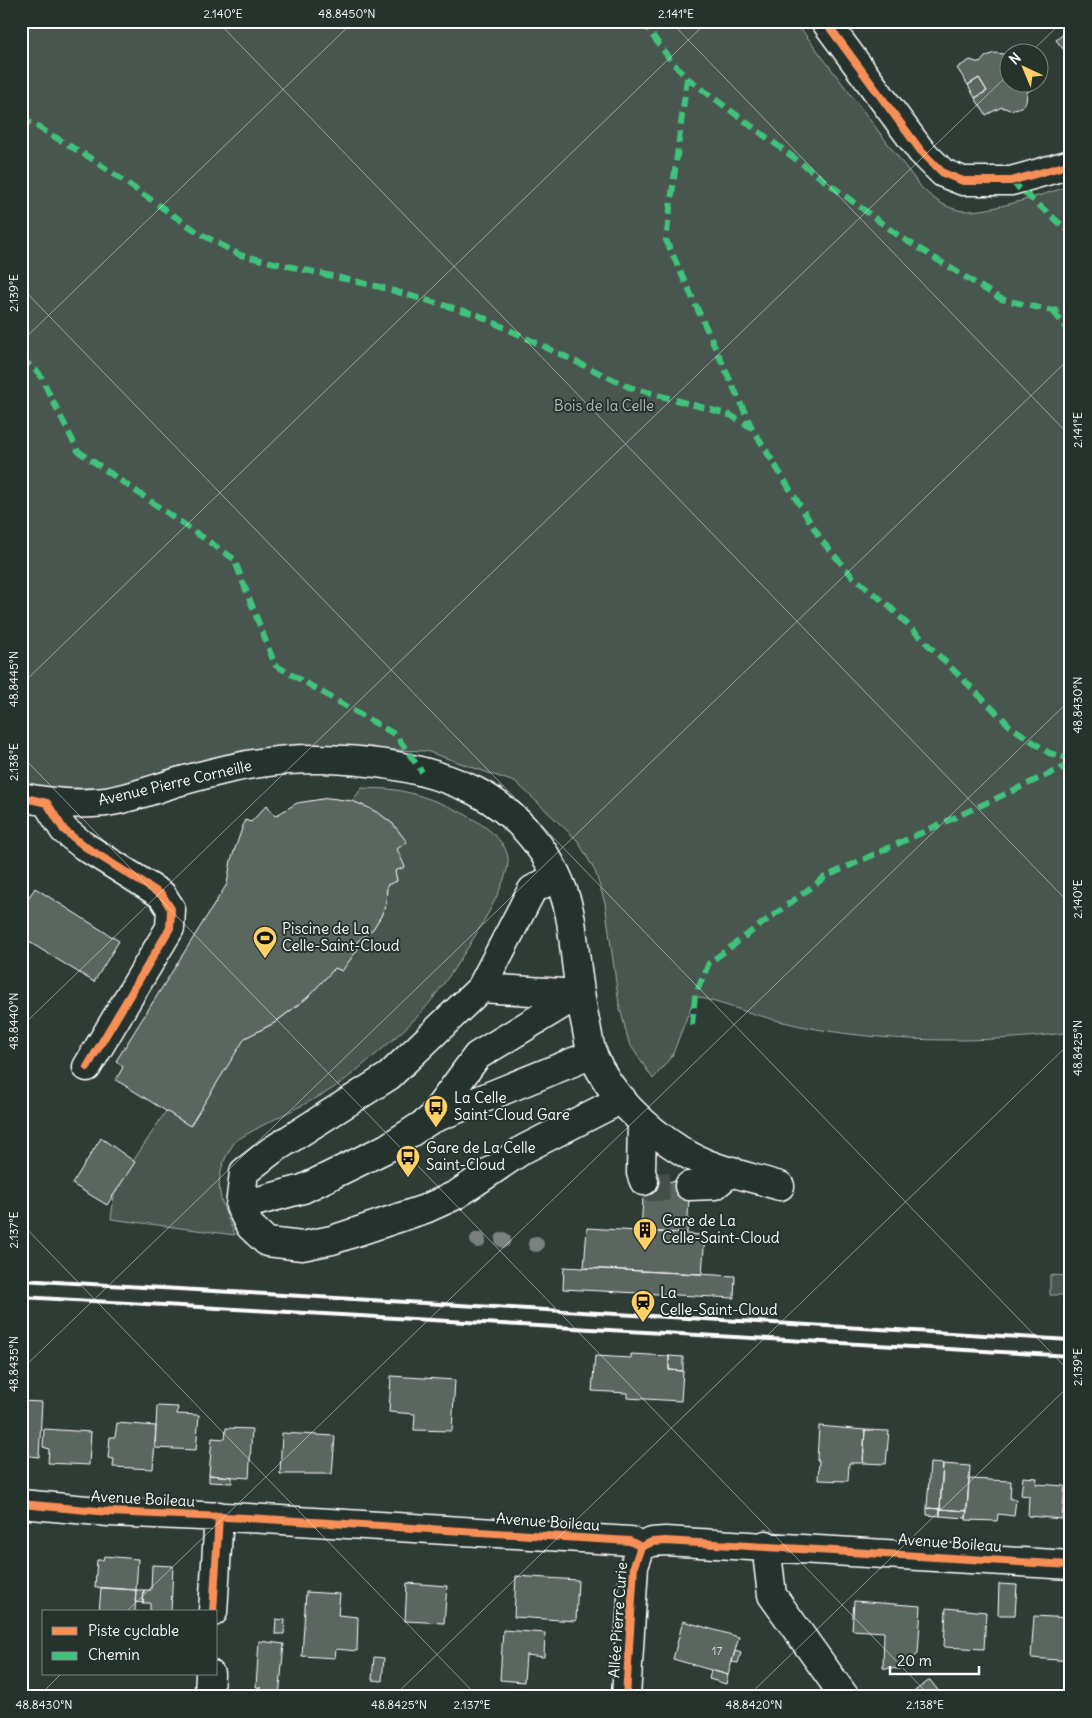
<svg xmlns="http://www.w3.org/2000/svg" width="1092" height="1718" viewBox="0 0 1092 1718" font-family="Delius,sans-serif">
  <rect width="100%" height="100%" fill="#2f3b35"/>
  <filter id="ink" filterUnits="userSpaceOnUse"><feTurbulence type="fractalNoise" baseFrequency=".02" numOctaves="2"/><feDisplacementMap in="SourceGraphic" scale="10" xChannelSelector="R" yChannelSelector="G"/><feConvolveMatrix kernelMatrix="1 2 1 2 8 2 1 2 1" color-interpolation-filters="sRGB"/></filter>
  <g filter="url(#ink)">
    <!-- green -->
    <path fill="#4a544f" stroke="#a4aaa7" d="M 21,21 L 795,21 L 920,186 C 931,197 942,206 958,210 C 982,216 1045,193 1071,186 L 1071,1032 C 989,1044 882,1043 801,1026 C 766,1019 730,1006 695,996 L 672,1056 L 653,1079 L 629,1043 L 619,1004 L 605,903 L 595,871 L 578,841 L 517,783 L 426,751 L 338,748 L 232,753 L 102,788 L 21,788 Z
      M 362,788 C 373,789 386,788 396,790 C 427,795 503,823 508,858 C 512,887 441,992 420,1014 C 402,1032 383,1049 363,1065 C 350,1076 335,1088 320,1096 C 306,1104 240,1135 234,1143 C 210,1179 219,1199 235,1235 L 111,1219 L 115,1189 L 166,1111 L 245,1038 L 275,1023 L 307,998 L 335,968 L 342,971 L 354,944 L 373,929 L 381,916 L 386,904 L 387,885 L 397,881 L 395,871 L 397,849 L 393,824 L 380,814 L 352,801 Z
      M 1050,1275 L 1071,1276 L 1071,1295 L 1050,1295 Z"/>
    <!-- building -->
    <path fill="#5b6661" stroke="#fff" d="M 1071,28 L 1071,59 L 1056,40 Z
      M 994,53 L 1004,54 L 1010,59 L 1010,82 L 1038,82 L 1039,85 L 1027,92 L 1026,102 L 1022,107 L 1010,110 L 1002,107 L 986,115 L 975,98 L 987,91 L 979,78 L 968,85 L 957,68 L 970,60 L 980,63 L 985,57 Z
      M 979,78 L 987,91 L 975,98 L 968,85 Z
      M 329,798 L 352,801 L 367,807 L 380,814 L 393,824 L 407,842 L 397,849 L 405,867 L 395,871 L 397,881 L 387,885 L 386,904 L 381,916 L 373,929 L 354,944 L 358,949 L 342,971 L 335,968 L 307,998 L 274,1023 L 245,1038 L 190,1126 L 116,1080 L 123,1067 L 116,1061 L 227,884 L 231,860 L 245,820 L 251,822 L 267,805 L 275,816 L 297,803 Z
      M 35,888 L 119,941 L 94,982 L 21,937 L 21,909 Z
      M 101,1138 L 135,1162 L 107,1205 L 72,1184 Z
      M 644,1181 L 690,1182 L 687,1233 L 641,1231 Z
      M 587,1228 L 705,1235 L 702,1274 L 584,1268 Z
      M 564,1267 L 735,1276 L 734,1298 L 563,1289 Z
      M 631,1354 L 669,1356 L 669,1370 L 683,1371 L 681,1401 L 627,1398 L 627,1393 L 592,1391 L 595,1356 L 631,1358 Z
      M 669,1356 L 683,1357 L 683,1371 L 669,1370 Z
      M 391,1376 L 455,1380 L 452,1431 L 414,1430 L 415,1414 L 389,1412 Z
      M 21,1401 L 42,1402 L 39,1457 L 21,1455 Z
      M 157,1406 L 178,1407 L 177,1414 L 199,1415 L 196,1450 L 155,1448 Z
      M 117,1423 L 156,1426 L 153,1469 L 113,1467 L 114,1459 L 108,1458 L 110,1437 L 115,1437 Z
      M 819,1426 L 865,1430 L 863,1463 L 849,1463 L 848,1481 L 818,1480 L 819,1460 L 817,1460 Z
      M 226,1428 L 252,1429 L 249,1478 L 209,1475 L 212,1438 L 225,1439 Z
      M 44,1429 L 91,1432 L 89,1465 L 48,1463 L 49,1449 L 43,1447 Z
      M 865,1430 L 889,1431 L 886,1464 L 863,1463 Z
      M 282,1433 L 335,1436 L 332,1474 L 280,1474 Z
      M 930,1463 L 943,1464 L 940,1509 L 927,1508 Z
      M 943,1464 L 970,1466 L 967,1511 L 940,1509 Z
      M 209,1475 L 232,1477 L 232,1483 L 209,1482 Z
      M 1023,1477 L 1037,1478 L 1036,1484 L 1065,1486 L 1062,1519 L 1028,1516 L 1029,1496 L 1021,1495 Z
      M 969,1479 L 1011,1481 L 1010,1499 L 1016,1499 L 1014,1516 L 998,1514 L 997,1521 L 966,1520 Z
      M 927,1508 L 940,1509 L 940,1516 L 927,1515 Z
      M 940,1509 L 967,1511 L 966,1518 L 940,1516 Z
      M 104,1556 L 138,1559 L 136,1590 L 95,1587 L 97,1560 L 103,1560 Z
      M 152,1565 L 173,1566 L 171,1612 L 150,1612 L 150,1603 L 143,1603 L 144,1590 L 151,1590 Z
      M 516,1576 L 578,1580 L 576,1621 L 514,1617 Z
      M 407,1583 L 447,1586 L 444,1623 L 405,1621 Z
      M 999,1584 L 1017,1585 L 1015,1615 L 998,1615 Z
      M 101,1588 L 136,1590 L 135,1612 L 99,1612 Z
      M 136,1590 L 144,1590 L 143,1603 L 135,1602 Z
      M 306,1592 L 340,1594 L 338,1615 L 358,1617 L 357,1651 L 336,1649 L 335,1658 L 302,1656 Z
      M 854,1601 L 921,1606 L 918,1654 L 900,1669 L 883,1668 L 884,1632 L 852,1630 Z
      M 946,1608 L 986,1612 L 984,1649 L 944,1647 Z
      M 1034,1616 L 1071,1618 L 1071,1661 L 1031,1658 Z
      M 276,1619 L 285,1620 L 284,1634 L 275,1634 Z
      M 683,1621 L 739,1637 L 728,1675 L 673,1659 Z
      M 503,1630 L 545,1633 L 544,1657 L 526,1655 L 524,1682 L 500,1680 Z
      M 259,1641 L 284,1644 L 279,1697 L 261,1697 L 261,1688 L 256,1687 Z
      M 735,1651 L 741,1653 L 738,1663 L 732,1662 Z
      M 374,1657 L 384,1658 L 382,1681 L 372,1680 Z
      M 711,1670 L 728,1675 L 726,1684 L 709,1679 Z
      M 930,1680 L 943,1697 L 906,1697 Z
      M 94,1694 L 107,1695 L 107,1697 L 94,1697 Z"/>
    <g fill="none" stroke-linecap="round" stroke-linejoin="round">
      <!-- minor-tunnel -->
      <path stroke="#444f49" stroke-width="28" stroke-dasharray="28 14" stroke-linecap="butt" d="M 644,1181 L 650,1187 L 689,1186"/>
      <defs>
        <path id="minor" d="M 825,21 L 921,151 L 943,173 L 963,181 L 1011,181 L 1071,164
          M 21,797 C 49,803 78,805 106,802 C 126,799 146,792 165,786 C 186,779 207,774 228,769 C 303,751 406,757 475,791 C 524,816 562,866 571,921 C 576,956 578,990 586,1025 C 588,1035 589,1046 593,1055 C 609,1094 645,1128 680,1150 C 709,1169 747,1176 780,1186
          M 47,803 L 64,830 L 84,846 L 162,895 L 171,909 L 170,928 L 87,1067
          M 557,876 L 532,890 L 481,988 L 389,1076 L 271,1151 L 244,1172 L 240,1206 L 250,1226 L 267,1242 L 302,1246 L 332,1240 L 425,1209 L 456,1195 L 524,1149 L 622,1099
          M 481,988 L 579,994
          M 430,1120 L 477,1056 L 579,994
          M 642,1121 L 641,1173 L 644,1181
          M 689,1186 L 715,1185 L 732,1171
          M 240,1206 L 303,1189 L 387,1148 L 430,1120 L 593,1054
          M 21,1504 L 109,1512 L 247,1518 L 630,1541 L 641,1547
          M 766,1545 L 772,1595 L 845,1697
          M 641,1547 L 652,1542 L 665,1541 L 1071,1565
          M 213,1612 L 219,1516
          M 209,1697 L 210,1674
          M 626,1697 L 634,1566 L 641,1547"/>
      </defs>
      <!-- minor casing -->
      <use href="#minor" stroke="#fff" stroke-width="31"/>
      <!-- minor -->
      <use href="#minor" stroke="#26332d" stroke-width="28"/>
      <!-- rail -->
      <path stroke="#fff" stroke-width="4" d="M 21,1280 L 1071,1340
        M 21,1297 L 1071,1356"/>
      <!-- quiet -->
      <path stroke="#40c37c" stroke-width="6" stroke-dasharray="12 6" stroke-linecap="butt" d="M 642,21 L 672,62 L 687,78 L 899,236 L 1001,299 L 1053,311 L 1071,306
        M 687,78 L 666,240 L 752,428
        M 21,117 L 92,159 L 199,233 L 240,255 L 380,287 L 478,315 L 629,387 L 730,415 L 752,428 L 822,541 L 853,577 L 888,605 L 1010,726 L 1049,753 L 1071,759
        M 1011,181 L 1071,233
        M 1053,311 L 1071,333
        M 21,358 L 39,373 L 78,451 L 234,559 L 275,665 L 396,735 L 422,772
        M 692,1025 L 695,996 L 709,963 L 825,877 L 1071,764"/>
      <defs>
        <path id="cycleway" d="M 825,21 L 921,151 L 943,173 L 963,181 L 1011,181 L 1071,164
          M 21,797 L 47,803 L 64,830 L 84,846 L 162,895 L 171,909 L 170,928 L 87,1067
          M 21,1504 L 109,1512 L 247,1518 L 630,1541 L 641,1547
          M 641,1547 L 652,1542 L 665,1541 L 1071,1565
          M 213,1612 L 219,1516
          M 626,1697 L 634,1566 L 641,1547"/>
      </defs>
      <!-- cycleway casing -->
      <use href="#cycleway" stroke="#26332d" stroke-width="11"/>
      <!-- cycleway -->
      <use href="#cycleway" stroke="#f78f57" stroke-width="8"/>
    </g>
    <!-- trees -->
    <g fill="#7a817e">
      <circle cx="478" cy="1240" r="8"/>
      <circle cx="503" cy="1240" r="8"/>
      <circle cx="536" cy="1244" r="8"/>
    </g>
  </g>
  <!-- ticks -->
  <path fill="none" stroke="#fff" stroke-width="1" stroke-opacity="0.45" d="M 217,21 L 1071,905M 670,21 L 1071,437M 1031,52 L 1063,21M 21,287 L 1071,1373M 21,342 L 354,21M 21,685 L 708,21M 21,755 L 931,1697M 21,1027 L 1010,73M 21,1223 L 478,1697M 21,1370 L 1071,357M 126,1612 L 1071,699M 21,1692 L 26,1697M 38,1697 L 61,1674M 393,1697 L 1071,1042M 747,1697 L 1071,1384"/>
  <!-- icons -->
  <defs>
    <symbol id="stadium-pin" viewBox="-11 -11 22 30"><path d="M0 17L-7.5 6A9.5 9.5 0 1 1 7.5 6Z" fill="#ffd166" stroke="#26332d"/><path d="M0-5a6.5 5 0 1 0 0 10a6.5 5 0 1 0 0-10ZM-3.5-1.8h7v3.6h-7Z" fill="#111"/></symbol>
    <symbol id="bus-pin" viewBox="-11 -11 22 30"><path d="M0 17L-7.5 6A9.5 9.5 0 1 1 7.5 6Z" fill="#ffd166" stroke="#26332d"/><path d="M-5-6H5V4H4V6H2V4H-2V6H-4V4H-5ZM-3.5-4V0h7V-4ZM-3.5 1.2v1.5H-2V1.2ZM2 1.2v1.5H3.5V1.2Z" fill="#111"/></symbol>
    <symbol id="building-pin" viewBox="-11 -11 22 30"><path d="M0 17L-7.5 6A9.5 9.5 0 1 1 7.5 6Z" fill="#ffd166" stroke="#26332d"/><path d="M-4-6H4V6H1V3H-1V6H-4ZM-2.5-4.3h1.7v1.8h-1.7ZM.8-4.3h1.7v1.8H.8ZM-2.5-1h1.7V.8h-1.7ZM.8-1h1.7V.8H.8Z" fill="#111"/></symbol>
    <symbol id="station-pin" viewBox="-11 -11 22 30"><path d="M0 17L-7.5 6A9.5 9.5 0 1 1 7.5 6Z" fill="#ffd166" stroke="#26332d"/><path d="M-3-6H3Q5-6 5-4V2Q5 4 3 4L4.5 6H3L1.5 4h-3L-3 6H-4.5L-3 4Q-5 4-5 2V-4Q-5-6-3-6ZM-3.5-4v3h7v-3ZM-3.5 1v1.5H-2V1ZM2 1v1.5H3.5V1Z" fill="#111"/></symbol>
  </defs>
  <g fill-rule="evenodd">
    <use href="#stadium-pin" x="251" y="924" width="28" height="38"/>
    <use href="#bus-pin" x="422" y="1093" width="28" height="38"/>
    <use href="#bus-pin" x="394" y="1143" width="28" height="38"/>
    <use href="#building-pin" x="631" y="1216" width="28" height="38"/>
    <use href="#station-pin" x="629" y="1288" width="28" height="38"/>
  </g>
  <g text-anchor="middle" stroke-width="4" stroke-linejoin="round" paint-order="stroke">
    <!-- number labels -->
    <g font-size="12" fill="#d6d9d8">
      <text x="717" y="1655">17</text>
    </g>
    <!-- park labels -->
    <g font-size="15" fill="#b7bbb9" stroke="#26332d">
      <text x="604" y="411">Bois de la Celle</text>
    </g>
    <!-- street labels -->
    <g font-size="15" fill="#fff" stroke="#26332d">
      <text transform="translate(175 783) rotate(-13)" y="5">Avenue Pierre Corneille</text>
      <text transform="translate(143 1499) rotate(3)" y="5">Avenue Boileau</text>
      <text transform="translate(548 1522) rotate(4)" y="5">Avenue Boileau</text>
      <text transform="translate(950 1543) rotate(4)" y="5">Avenue Boileau</text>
      <text transform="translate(618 1620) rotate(-86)" y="5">Allée Pierre Curie</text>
    </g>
    <!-- poi labels -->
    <g font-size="15" fill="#fff" stroke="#26332d" text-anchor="start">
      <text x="282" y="934">Piscine de La<tspan x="282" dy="17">Celle-Saint-Cloud</tspan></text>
      <text x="454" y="1103">La Celle<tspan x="454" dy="17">Saint-Cloud Gare</tspan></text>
      <text x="426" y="1153">Gare de La Celle<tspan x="426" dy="17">Saint-Cloud</tspan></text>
      <text x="662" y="1226">Gare de La<tspan x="662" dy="17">Celle-Saint-Cloud</tspan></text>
      <text x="660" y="1298">La<tspan x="660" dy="17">Celle-Saint-Cloud</tspan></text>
    </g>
  </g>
  <!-- margin -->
  <rect width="1092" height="1718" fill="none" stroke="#26332d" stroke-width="55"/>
  <!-- legend -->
  <rect x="42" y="1610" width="175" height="65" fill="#26332d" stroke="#7d8581"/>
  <rect x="52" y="1627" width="25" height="8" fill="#f78f57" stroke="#7d8581"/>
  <text x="88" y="1636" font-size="15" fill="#ffffff">Piste cyclable</text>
  <rect x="52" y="1652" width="25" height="8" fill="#40c37c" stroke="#7d8581"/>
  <text x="88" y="1660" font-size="15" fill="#ffffff">Chemin</text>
  <!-- north arrow -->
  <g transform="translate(1024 68) rotate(316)"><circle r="24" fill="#26332d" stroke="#7d8581"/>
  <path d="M0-4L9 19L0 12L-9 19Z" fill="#ffd166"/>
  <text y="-8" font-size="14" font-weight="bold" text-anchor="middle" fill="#ffffff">N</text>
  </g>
  <!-- scale -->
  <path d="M890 1666v8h89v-8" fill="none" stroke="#ffffff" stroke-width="2.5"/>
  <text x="897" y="1666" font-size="15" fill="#ffffff" stroke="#26332d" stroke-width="4" paint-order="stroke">20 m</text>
  <rect x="28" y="28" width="1036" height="1662" fill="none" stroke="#fff" stroke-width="2"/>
  <g font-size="12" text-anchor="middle" fill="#fff">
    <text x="223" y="18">2.140°E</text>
    <text x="347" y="18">48.8450°N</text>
    <text x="676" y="18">2.141°E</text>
    <text transform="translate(14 293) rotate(-90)" y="4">2.139°E</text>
    <text transform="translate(1078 430) rotate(-90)" y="4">2.141°E</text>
    <text transform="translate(14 679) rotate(-90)" y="4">48.8445°N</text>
    <text transform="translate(1078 705) rotate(-90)" y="4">48.8430°N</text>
    <text transform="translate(14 762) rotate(-90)" y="4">2.138°E</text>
    <text transform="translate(1078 899) rotate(-90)" y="4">2.140°E</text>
    <text transform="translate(14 1021) rotate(-90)" y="4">48.8440°N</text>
    <text transform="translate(1078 1048) rotate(-90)" y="4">48.8425°N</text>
    <text transform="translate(14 1230) rotate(-90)" y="4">2.137°E</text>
    <text transform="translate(14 1364) rotate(-90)" y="4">48.8435°N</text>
    <text transform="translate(1078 1367) rotate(-90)" y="4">2.139°E</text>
    <text x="44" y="1709">48.8430°N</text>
    <text x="399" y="1709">48.8425°N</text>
    <text x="472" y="1709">2.137°E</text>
    <text x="754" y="1709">48.8420°N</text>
    <text x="925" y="1709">2.138°E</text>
  </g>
</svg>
